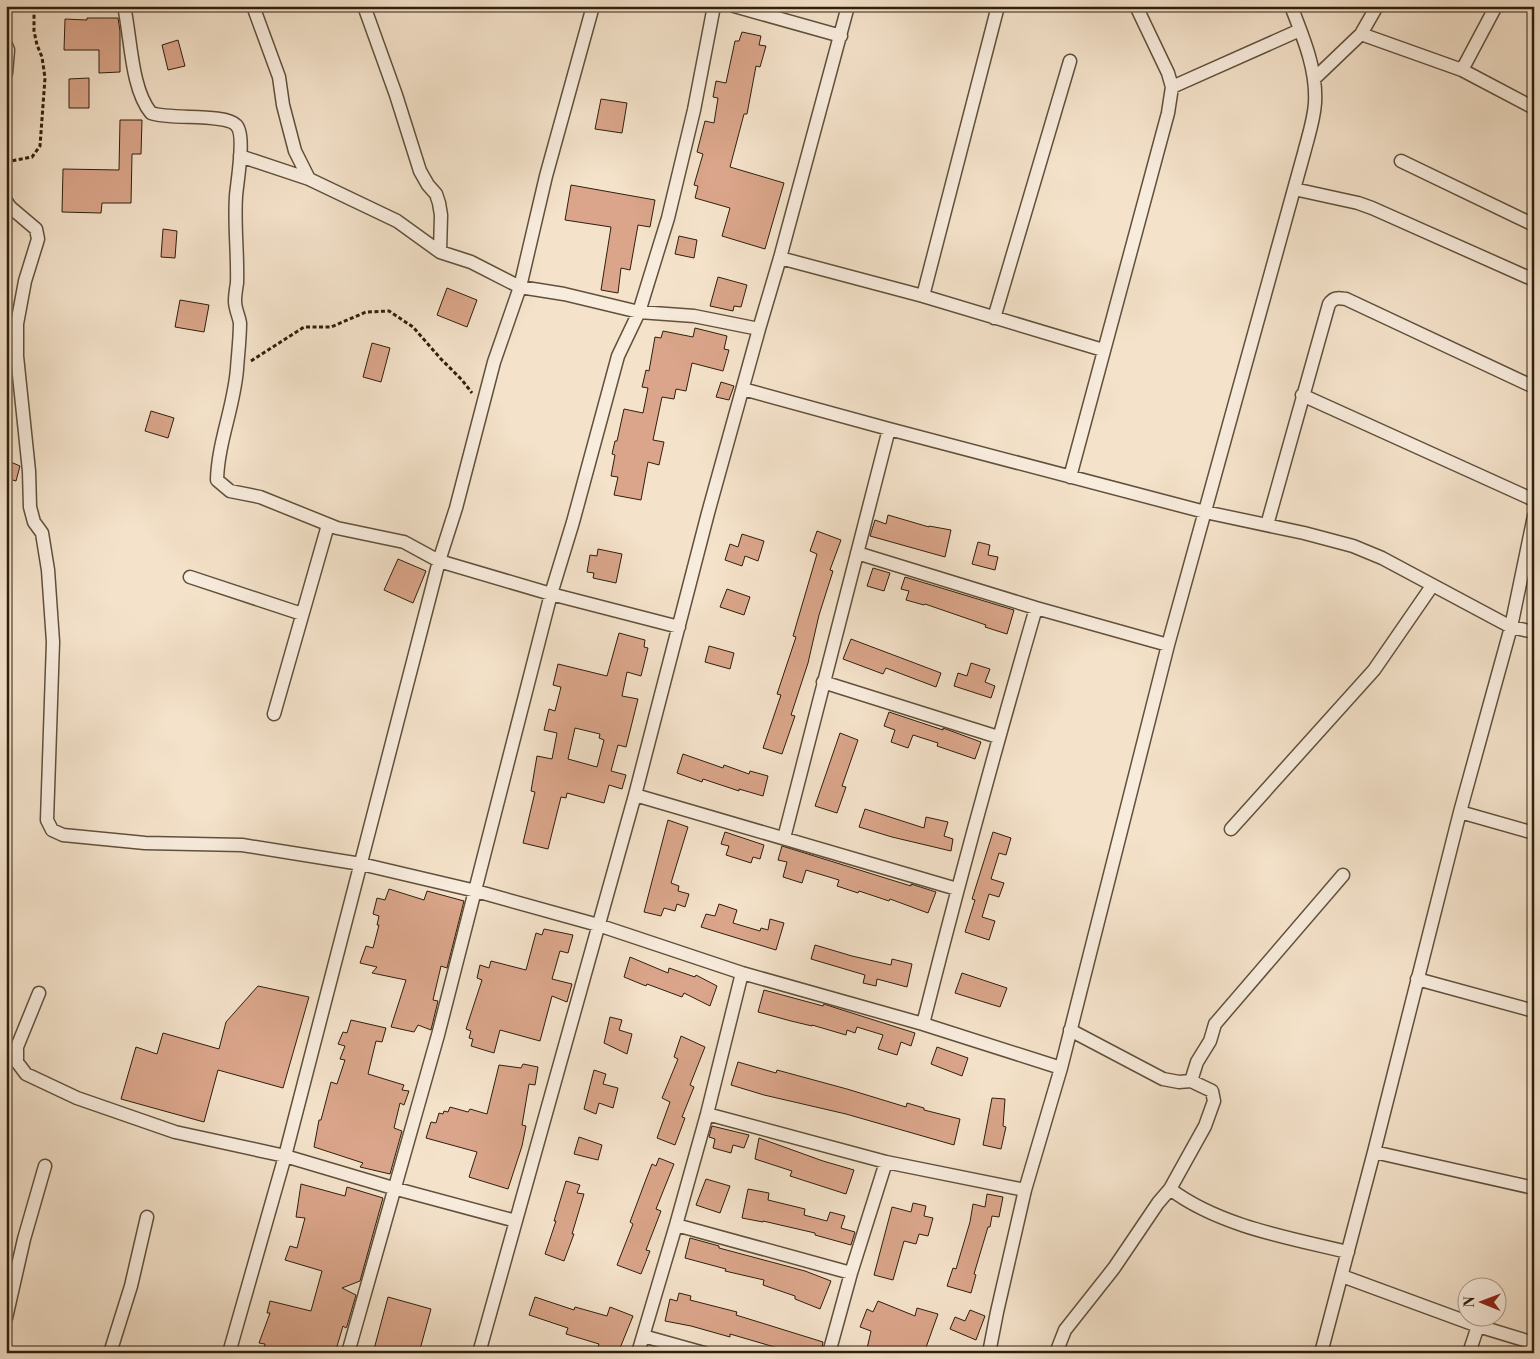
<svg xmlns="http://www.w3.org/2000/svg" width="1540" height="1359" viewBox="0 0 1540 1359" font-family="'Libre Bodoni',serif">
  <rect width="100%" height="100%" fill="#f4e2ca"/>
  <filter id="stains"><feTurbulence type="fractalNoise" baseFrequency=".004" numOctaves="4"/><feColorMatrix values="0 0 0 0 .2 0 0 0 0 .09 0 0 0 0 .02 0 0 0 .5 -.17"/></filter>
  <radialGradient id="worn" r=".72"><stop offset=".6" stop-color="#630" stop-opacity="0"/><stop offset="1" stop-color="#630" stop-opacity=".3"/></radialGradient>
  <!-- building -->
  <path fill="#daa58a" stroke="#2f1f0c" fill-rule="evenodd" d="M 87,18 L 118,18 L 120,31 L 120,72 L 99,73 L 99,50 L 64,50 L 65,19 L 87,20 Z
    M 742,32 L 761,36 L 759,45 L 766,46 L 760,67 L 756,66 L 747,114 L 744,114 L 730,167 L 784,183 L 765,249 L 722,236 L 730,208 L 695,198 L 698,186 L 694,185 L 703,154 L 697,152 L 705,121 L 714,123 L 718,98 L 713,97 L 716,81 L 726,83 L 735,41 L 739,41 Z
    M 178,40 L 185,66 L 168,70 L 162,45 Z
    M 89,78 L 89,108 L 69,108 L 69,79 Z
    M 601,99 L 627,103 L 622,133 L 595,129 Z
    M 120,120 L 142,120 L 141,154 L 132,154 L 131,203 L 102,203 L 101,213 L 62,212 L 63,169 L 119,170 Z
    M 571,185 L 655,200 L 650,227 L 638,225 L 630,270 L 621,268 L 618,293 L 601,290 L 611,227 L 565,220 Z
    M 163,229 L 177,231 L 175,258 L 161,257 Z
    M 679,236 L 697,240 L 694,258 L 675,254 Z
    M 718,277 L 747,285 L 741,307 L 734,306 L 733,311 L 710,306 Z
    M 447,288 L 477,300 L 467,327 L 437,315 Z
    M 180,300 L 209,305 L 204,332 L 175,327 Z
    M 695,328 L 727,336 L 724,349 L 729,350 L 723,371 L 692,363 L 686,391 L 676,389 L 674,399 L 662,397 L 653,440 L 664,442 L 659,465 L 648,462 L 641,500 L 614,495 L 618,477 L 611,476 L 615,455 L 612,454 L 615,441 L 617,441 L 624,409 L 643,413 L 648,388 L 642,387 L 646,370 L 649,371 L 655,337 L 661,338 L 663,331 L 693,337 Z
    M 372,343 L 390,348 L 381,382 L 363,377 Z
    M 721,382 L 734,386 L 729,400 L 716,397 Z
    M 151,411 L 174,418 L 168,438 L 145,431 Z
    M 6,460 L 20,466 L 16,481 L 6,478 Z
    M 888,515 L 929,527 L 929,526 L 951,530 L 945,557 L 870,536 L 875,520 L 886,524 Z
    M 817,531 L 841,540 L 830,570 L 833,571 L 819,615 L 808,663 L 791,715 L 795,716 L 782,754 L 763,748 L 781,695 L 777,694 L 796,637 L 793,636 L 817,554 L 810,551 Z
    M 742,534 L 764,541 L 758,561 L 745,556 L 742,566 L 725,560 L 730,544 L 738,547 Z
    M 978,542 L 990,545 L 988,555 L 998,557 L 995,570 L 972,564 Z
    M 598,549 L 622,554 L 616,583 L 593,578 L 594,573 L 587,572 L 590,555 L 597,556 Z
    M 398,559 L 426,571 L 413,603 L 384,590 Z
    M 873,568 L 890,573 L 884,591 L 867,586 Z
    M 905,577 L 1014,610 L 1007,634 L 985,627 L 986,625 L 925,604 L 924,605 L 906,600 L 909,591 L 901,589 Z
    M 727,589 L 750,597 L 744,615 L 720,607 Z
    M 619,633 L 645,640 L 644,647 L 648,648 L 641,676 L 627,672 L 622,696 L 638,699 L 626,747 L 618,745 L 611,771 L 626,775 L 622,789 L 609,785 L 604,803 L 567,793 L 566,798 L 561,797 L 548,849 L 523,843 L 535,792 L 531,791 L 537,756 L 552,759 L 557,733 L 544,730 L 549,709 L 555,711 L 561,687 L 553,685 L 558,664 L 607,676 ZM 575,728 L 600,734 L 599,738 L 604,740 L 597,767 L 568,759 Z
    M 851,639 L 941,673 L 936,687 L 886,668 L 883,674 L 843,659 Z
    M 709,646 L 734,653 L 730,669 L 705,662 Z
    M 971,663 L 990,669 L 985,682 L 995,686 L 991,698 L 954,686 L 958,673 L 967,676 Z
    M 889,712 L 943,730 L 943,728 L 981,742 L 975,759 L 937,746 L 938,743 L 913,735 L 908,748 L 891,742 L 895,730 L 884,726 Z
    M 840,733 L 858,740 L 842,786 L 846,787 L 837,813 L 815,806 Z
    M 683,754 L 723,768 L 724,765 L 749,774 L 750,771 L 768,776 L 763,796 L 739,789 L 739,791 L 703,779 L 702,782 L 677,773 Z
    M 865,809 L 924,828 L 926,817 L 948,822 L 944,836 L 953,839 L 951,851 L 892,837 L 859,827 Z
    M 668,820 L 688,827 L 671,883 L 679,886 L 678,891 L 689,894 L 685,907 L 677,904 L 675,911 L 664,908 L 661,916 L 644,912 Z
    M 725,832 L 764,845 L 760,859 L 753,857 L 751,863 L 726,855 L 729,846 L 721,844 Z
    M 993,832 L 1011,838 L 1006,855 L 999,853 L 991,879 L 1004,883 L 999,897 L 989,894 L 982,917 L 995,921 L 989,940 L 965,932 L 975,900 L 972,899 Z
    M 782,846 L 911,886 L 911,884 L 936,892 L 928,913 L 890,899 L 889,901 L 859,891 L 858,893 L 837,886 L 839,880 L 806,870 L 802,883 L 783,877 L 787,862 L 778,860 Z
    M 389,889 L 424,900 L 427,891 L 464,901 L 447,968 L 441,966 L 433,1000 L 438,1001 L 431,1030 L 418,1025 L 414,1032 L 391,1027 L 406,980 L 372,973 L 377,967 L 360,963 L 366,946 L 373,948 L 379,925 L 377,925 L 379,916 L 373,914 L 377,898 L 385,900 Z
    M 719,904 L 737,910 L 733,923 L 760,931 L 761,928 L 768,930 L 770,919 L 784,923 L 776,950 L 701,927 L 706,914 L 715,916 Z
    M 544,929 L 573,935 L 568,953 L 560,951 L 552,979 L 572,984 L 567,1002 L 552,996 L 540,1041 L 500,1030 L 494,1053 L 471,1046 L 473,1039 L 469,1038 L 471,1031 L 466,1029 L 482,980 L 477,978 L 480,965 L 489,968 L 491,961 L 526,970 L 536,933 L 542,935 Z
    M 815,945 L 852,956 L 891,965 L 892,959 L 912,964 L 907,987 L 877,979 L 876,986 L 863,983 L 865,975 L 811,959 Z
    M 630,957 L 668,973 L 669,968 L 695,977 L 696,975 L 717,986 L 710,1006 L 684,993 L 682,997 L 647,984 L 646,986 L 624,977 Z
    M 962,973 L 1007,988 L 1000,1007 L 955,993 Z
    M 258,986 L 309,997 L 283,1088 L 218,1070 L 204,1122 L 121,1099 L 136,1047 L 157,1054 L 163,1033 L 219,1049 L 226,1022 Z
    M 764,990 L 823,1006 L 824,1004 L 836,1008 L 915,1033 L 911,1046 L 901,1042 L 897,1055 L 878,1049 L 883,1035 L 857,1027 L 855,1033 L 847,1030 L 846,1035 L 812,1025 L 812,1026 L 791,1021 L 758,1012 Z
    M 610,1017 L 622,1020 L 619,1030 L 632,1034 L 627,1054 L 604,1043 Z
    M 351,1020 L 386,1028 L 382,1042 L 376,1041 L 368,1074 L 404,1085 L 402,1090 L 409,1091 L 404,1105 L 400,1103 L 394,1128 L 402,1131 L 390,1174 L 360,1167 L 363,1163 L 314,1147 L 319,1120 L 321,1120 L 331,1082 L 337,1084 L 345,1060 L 340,1059 L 345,1046 L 338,1044 L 343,1032 L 347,1033 Z
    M 681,1036 L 705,1047 L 690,1085 L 694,1087 L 682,1117 L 685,1118 L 675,1145 L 657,1138 L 670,1102 L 662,1098 L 678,1059 L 674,1057 Z
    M 937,1047 L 968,1058 L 962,1076 L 931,1064 Z
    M 738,1062 L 776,1073 L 777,1070 L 847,1089 L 906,1107 L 907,1103 L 924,1108 L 924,1110 L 960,1119 L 954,1145 L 846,1114 L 764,1095 L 731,1085 Z
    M 523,1064 L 538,1067 L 535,1085 L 529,1084 L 522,1125 L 526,1126 L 522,1146 L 508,1189 L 469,1177 L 477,1152 L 426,1138 L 431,1122 L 436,1123 L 439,1113 L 443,1114 L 444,1111 L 448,1112 L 450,1107 L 468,1112 L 470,1109 L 487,1114 L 499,1065 L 521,1068 Z
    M 594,1070 L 606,1074 L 603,1084 L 618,1088 L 613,1108 L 599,1103 L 596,1114 L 584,1109 Z
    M 992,1098 L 1005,1099 L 1003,1126 L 1006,1127 L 1001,1149 L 983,1145 Z
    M 712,1126 L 749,1135 L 744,1148 L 733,1145 L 731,1153 L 713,1148 L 715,1139 L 709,1137 Z
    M 579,1137 L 602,1145 L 598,1160 L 574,1154 Z
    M 759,1138 L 823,1161 L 854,1170 L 846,1194 L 790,1176 L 792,1171 L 755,1159 Z
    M 659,1158 L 674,1164 L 656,1209 L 661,1211 L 646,1250 L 650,1251 L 641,1274 L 617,1265 L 633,1224 L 630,1222 L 645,1182 L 652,1164 L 656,1166 Z
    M 706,1179 L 730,1186 L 720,1213 L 696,1205 Z
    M 566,1181 L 580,1185 L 577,1193 L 584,1194 L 572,1234 L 574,1234 L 564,1261 L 545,1254 L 556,1221 L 554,1221 Z
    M 301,1184 L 345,1196 L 347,1187 L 383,1198 L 360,1281 L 342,1288 L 356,1295 L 347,1326 L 346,1328 L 343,1326 L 335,1353 L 263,1353 L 265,1344 L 259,1343 L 270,1313 L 267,1313 L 270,1301 L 311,1311 L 322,1271 L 285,1260 L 290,1246 L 297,1248 L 305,1218 L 296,1217 Z
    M 748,1189 L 769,1193 L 768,1200 L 805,1209 L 804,1215 L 827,1221 L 830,1212 L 845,1216 L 841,1228 L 855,1232 L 851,1245 L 815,1235 L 815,1233 L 763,1221 L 763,1222 L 742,1218 Z
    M 987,1194 L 1003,1197 L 999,1217 L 992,1216 L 990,1227 L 988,1227 L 974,1274 L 976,1275 L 971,1293 L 947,1286 L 953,1268 L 956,1269 L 970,1222 L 973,1204 L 985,1207 Z
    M 913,1203 L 926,1206 L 924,1216 L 933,1218 L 928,1236 L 919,1234 L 916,1244 L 904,1241 L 893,1280 L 874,1275 L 892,1207 L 911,1212 Z
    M 690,1238 L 719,1246 L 719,1248 L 805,1271 L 831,1281 L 820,1309 L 795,1299 L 795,1296 L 763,1285 L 764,1280 L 725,1271 L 726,1269 L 685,1258 Z
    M 679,1293 L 691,1296 L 690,1300 L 737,1312 L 736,1315 L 823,1342 L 821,1353 L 795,1353 L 730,1334 L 730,1337 L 691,1326 L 665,1321 L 670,1299 L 677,1301 Z
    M 388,1297 L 431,1309 L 419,1353 L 373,1353 Z
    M 535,1297 L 574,1310 L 575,1307 L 607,1316 L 610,1307 L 633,1316 L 618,1353 L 596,1353 L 599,1344 L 566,1334 L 568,1328 L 529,1315 Z
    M 878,1301 L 915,1316 L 917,1308 L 938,1314 L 924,1353 L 866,1353 L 871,1331 L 860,1327 L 867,1309 L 873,1312 Z
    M 970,1310 L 985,1316 L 976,1340 L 950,1329 L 955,1317 L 965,1321 Z"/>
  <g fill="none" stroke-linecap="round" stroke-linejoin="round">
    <defs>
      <path id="minor" d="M 124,6 C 131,38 131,89 151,113 C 170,120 225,113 236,125 C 246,134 237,182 236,196 C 234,225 238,254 237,283 C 236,289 235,295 235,301 C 235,309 239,316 240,323 C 240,338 238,354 237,369 C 234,407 218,442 217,480 L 230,491 L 260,497 L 337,528 L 404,542 L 439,561 L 551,594 L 679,627
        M 253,6 L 279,77 L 283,105 L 295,151 L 309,179 L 397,221 L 440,252 L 471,262 L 520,287 L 564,294 L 639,312 L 694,316 L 759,329
        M 364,6 L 396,95 L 420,171 L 428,185 L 436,194 L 439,203 L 441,215 L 440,252
        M 734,6 L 841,36
        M 1136,6 L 1168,73 L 1172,87
        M 1361,34 L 1462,70 L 1534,108
        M 6,45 L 8,50 L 6,73
        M 1462,70 L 1496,6
        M 1314,79 L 1361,34 L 1377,6
        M 240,156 L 309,179
        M 1401,161 L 1534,225
        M 1294,189 L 1358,203 L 1372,208 L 1534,280
        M 6,201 L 10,207 L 36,229 L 38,239 L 25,281 L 17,324 L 17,356 L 29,471 L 30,507 L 34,522 L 42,533 L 48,570 L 53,642 L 47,820 L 52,830 L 63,835 L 145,843 L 242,845 L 361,864 L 476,891 L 598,925 L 742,973 L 923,1024 L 1061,1068 L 1168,645 L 1304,153 C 1308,137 1314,120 1315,103 C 1317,69 1303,37 1291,6
        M 780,258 L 923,296 L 1103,350
        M 923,296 L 998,6
        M 994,318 L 1070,61
        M 743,389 L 889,429 L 1205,512 L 1304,533 L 1353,546 L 1382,558 L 1511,627 L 1534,632
        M 1302,395 L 1534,500
        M 1070,477 L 1168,113 L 1172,87 L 1300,30
        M 1267,525 L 1329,304 C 1334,297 1338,298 1346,299 L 1534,387
        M 857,553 L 1036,608 L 1168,645
        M 190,577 L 302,614
        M 823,682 L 998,737
        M 274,714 L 328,525
        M 635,795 L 957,889
        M 1460,812 L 1534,833
        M 1231,829 L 1374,670 L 1432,586
        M 784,838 L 889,429
        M 1417,979 L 1534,1011
        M 39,993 L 17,1047 L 17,1062 L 26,1074 L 77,1098 L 175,1132 L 285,1156 L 393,1188 L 516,1221
        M 923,1024 C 958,885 996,746 1036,608
        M 1070,1030 L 1163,1079 L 1179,1082 L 1191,1081 L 1212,1091 L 1214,1101 L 1205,1126 L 1170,1189
        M 1191,1081 L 1197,1062 L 1210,1041 L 1215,1024 L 1343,875
        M 707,1114 L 886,1162 L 1025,1190
        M 1374,1152 L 1534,1188
        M 676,1225 L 851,1273
        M 1342,1276 L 1478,1326 L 1534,1343
        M 6,1318 L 24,1239 L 45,1166
        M 643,1336 L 704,1353
        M 110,1353 L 131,1286 L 147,1217
        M 229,1353 L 285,1156 L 439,561 L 456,508 L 494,362 L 520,287 L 546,176 L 593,6
        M 348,1353 L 438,1035 L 551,594 L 573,522 L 618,356 L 639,312 L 668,218 L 694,110 L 714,6
        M 479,1353 L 635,795 L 708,513 L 759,329 L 780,258 L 848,6
        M 638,1353 L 676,1225 L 707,1114 L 742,973
        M 829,1353 L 851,1273 L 886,1162
        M 989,1353 L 997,1312 L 1025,1190 L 1061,1068
        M 1056,1353 L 1065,1330 L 1114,1268 L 1158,1203 L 1170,1189 C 1219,1226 1289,1238 1348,1252
        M 1321,1353 L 1374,1152 L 1460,812 L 1511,627 L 1534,516
        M 1469,1353 L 1478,1326"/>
    </defs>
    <!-- minor casing -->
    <use href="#minor" stroke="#60503c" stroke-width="15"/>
    <!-- path -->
    <path stroke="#2f1f0c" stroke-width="3" stroke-dasharray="4 2.5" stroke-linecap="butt" d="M 6,162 L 32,157 L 40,146 L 45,78 L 42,57 L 37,45 L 34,31 L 34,6
      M 251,361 L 304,327 L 331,327 L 366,312 L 389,311 L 413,327 L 441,359 L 462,380 L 472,393"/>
    <!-- minor -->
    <use href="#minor" stroke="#f8ecdd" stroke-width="12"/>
  </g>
  <!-- margin -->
  <rect width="1540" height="1359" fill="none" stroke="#f4e2ca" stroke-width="25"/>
  <rect x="8" y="8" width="1525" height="1344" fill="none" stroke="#2f1f0c" stroke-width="2.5"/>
  <rect x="12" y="12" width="1515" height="1334" fill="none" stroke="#2f1f0c"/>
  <!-- north arrow -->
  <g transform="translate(1482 1302) rotate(271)"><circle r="24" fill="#f8ecdd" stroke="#a89a89"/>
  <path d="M0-4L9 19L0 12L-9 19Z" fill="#8f2418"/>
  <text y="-8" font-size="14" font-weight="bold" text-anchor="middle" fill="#2f1f0c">N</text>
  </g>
  <rect width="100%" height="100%" filter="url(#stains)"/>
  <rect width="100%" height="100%" fill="url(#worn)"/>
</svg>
